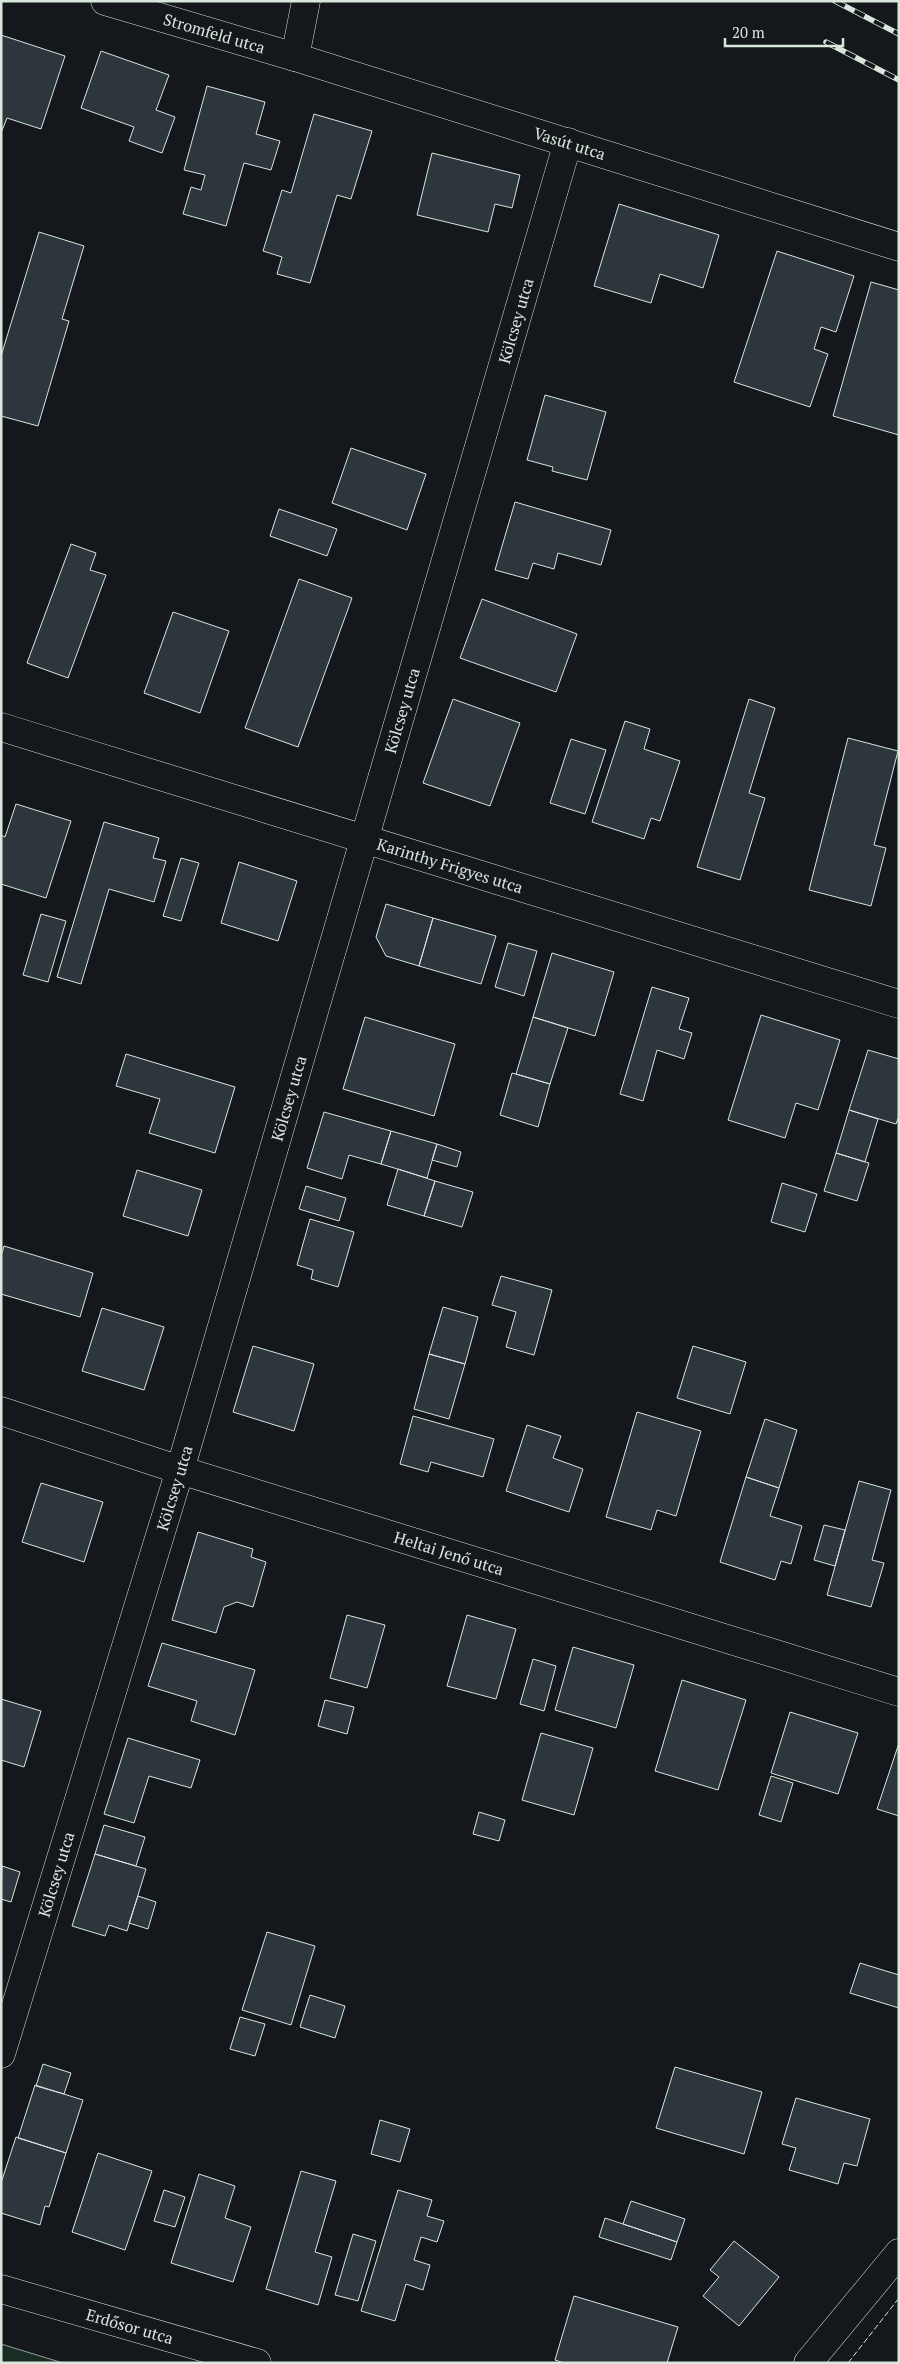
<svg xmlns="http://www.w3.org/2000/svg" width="900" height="2364" viewBox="0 0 900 2364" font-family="'PT Serif',serif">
  <rect width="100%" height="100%" fill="#14181c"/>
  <!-- green -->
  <path fill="#1a2d24" stroke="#939e99" d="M 1,2344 L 63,2363 L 1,2363 Z"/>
  <!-- building -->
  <path fill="#2c363c" stroke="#d8e6dc" d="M 1,35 L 65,56 L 41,129 L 7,118 L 1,133 Z
    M 101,51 L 169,75 L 156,110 L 175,117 L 162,153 L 129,141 L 134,127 L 81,108 Z
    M 207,86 L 265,102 L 256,134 L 280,141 L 271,170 L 244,163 L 226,226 L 183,214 L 191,187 L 201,190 L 205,175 L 184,170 Z
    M 314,114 L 372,131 L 351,199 L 337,195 L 310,283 L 277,274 L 282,257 L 263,251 L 282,190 L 291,193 Z
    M 432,153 L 520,175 L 512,208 L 495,204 L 488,232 L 417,215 Z
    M 619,204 L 719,235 L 703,288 L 660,274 L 651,303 L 594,286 Z
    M 39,232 L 84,246 L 62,319 L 69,321 L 38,426 L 1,416 L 1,356 Z
    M 777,251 L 854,276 L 836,332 L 821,327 L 814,349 L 828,354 L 810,407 L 734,382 Z
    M 871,282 L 899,290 L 899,435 L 833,416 Z
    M 545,395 L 606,412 L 587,480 L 552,471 L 553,467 L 527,460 Z
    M 351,448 L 426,474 L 407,530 L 332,503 Z
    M 515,502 L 611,530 L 601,565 L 558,553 L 554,569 L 533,563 L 528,579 L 495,570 Z
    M 279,509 L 337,529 L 327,556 L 270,536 Z
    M 71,544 L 96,553 L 90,570 L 106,575 L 68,678 L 27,663 Z
    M 299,579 L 352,598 L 298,747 L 245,728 Z
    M 482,599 L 577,634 L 556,692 L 460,658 Z
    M 173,612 L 229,631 L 200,713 L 144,693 Z
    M 453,699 L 520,723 L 490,806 L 423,783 Z
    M 749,699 L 775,708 L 749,793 L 765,798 L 740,880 L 697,867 Z
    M 625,721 L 650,729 L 644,749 L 680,761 L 660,821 L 651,818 L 644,839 L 592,822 Z
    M 848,738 L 898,751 L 874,845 L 886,848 L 871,906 L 809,890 Z
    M 571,739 L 606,750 L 585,814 L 550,803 Z
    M 16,804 L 71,821 L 46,898 L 1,884 L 1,835 L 5,837 Z
    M 104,822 L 159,838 L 153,858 L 166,861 L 154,902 L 109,889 L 81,984 L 57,977 Z
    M 181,858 L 199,863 L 181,921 L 163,916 Z
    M 239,862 L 297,881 L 278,941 L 221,923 Z
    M 386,904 L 433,918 L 419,966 L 386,956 L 376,937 Z
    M 41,914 L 66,921 L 48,982 L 23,975 Z
    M 433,918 L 496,936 L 481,984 L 419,966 Z
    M 508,943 L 537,951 L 524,996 L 495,987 Z
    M 552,953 L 614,972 L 595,1036 L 533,1017 Z
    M 652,987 L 689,998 L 679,1029 L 692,1033 L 684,1059 L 657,1050 L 643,1101 L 620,1094 Z
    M 761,1015 L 840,1040 L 818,1110 L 796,1103 L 785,1138 L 728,1120 Z
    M 365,1017 L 455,1044 L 434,1116 L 343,1089 Z
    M 533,1017 L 568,1028 L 550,1084 L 516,1074 Z
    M 868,1050 L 899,1059 L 899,1116 L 896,1124 L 849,1110 Z
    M 126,1054 L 235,1087 L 215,1153 L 149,1133 L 160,1099 L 116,1086 Z
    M 512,1073 L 550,1084 L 538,1127 L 500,1115 Z
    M 849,1110 L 878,1119 L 865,1162 L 836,1153 Z
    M 324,1112 L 391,1131 L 381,1164 L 349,1155 L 342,1179 L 307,1168 Z
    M 391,1131 L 437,1144 L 427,1178 L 381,1164 Z
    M 437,1144 L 461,1152 L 457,1167 L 432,1160 Z
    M 836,1153 L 869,1163 L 857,1201 L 824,1191 Z
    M 398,1169 L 435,1181 L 424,1216 L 387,1205 Z
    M 137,1170 L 202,1190 L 188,1236 L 123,1216 Z
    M 435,1181 L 473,1192 L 462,1227 L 424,1216 Z
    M 782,1183 L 817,1194 L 805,1232 L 771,1222 Z
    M 306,1186 L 346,1198 L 339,1221 L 299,1209 Z
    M 310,1219 L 354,1232 L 338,1287 L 311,1279 L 313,1270 L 297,1265 Z
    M 4,1246 L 93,1273 L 80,1317 L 1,1294 L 1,1256 Z
    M 501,1276 L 552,1290 L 534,1355 L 506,1347 L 516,1312 L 492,1305 Z
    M 443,1307 L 478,1317 L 465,1364 L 429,1354 Z
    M 102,1308 L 164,1327 L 144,1390 L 82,1371 Z
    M 253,1346 L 314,1364 L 294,1431 L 233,1412 Z
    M 693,1346 L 746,1362 L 730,1414 L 677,1398 Z
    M 429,1354 L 465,1364 L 449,1419 L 414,1409 Z
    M 637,1412 L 701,1431 L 676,1516 L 657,1510 L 651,1530 L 606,1517 Z
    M 413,1416 L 494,1439 L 483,1477 L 431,1462 L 428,1472 L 400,1464 Z
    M 765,1419 L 797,1430 L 779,1488 L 746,1477 Z
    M 527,1425 L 561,1436 L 553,1458 L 583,1469 L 569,1512 L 506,1491 Z
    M 746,1477 L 779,1488 L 770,1516 L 802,1526 L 791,1564 L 781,1561 L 775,1580 L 720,1562 Z
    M 859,1481 L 891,1490 L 872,1560 L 884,1563 L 871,1607 L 827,1595 Z
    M 41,1483 L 103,1502 L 84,1562 L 22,1542 Z
    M 824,1525 L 845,1530 L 835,1566 L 814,1560 Z
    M 198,1532 L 253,1549 L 251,1557 L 266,1562 L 253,1607 L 237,1602 L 224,1607 L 216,1633 L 172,1620 Z
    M 347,1615 L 385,1625 L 367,1688 L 330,1678 Z
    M 467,1615 L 516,1629 L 496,1699 L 447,1686 Z
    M 162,1643 L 255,1670 L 235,1735 L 191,1721 L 197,1701 L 148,1686 Z
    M 573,1647 L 634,1665 L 616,1728 L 555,1710 Z
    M 533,1659 L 556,1666 L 544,1711 L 520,1704 Z
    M 682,1680 L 746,1700 L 718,1790 L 655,1771 Z
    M 1,1699 L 41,1711 L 24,1767 L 1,1760 Z
    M 325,1700 L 354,1707 L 347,1734 L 318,1726 Z
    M 790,1712 L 858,1733 L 838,1794 L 771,1773 Z
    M 541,1733 L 593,1748 L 574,1815 L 522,1800 Z
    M 128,1738 L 200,1760 L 191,1788 L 149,1776 L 134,1823 L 104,1814 Z
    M 899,1743 L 899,1816 L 877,1809 Z
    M 771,1776 L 793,1783 L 781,1822 L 759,1815 Z
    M 479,1812 L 505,1820 L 499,1841 L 473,1834 Z
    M 104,1825 L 145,1837 L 136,1866 L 95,1854 Z
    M 95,1854 L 146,1869 L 127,1931 L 109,1925 L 105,1936 L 72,1926 Z
    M 2,1866 L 20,1872 L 11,1902 L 1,1899 Z
    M 138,1896 L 156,1902 L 148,1929 L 129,1923 Z
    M 267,1932 L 315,1946 L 291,2025 L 242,2010 Z
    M 860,1963 L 899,1975 L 899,2008 L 850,1993 Z
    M 310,1995 L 345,2006 L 335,2038 L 300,2027 Z
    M 240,2017 L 265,2024 L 255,2056 L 230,2049 Z
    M 43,2064 L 71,2073 L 64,2094 L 36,2086 Z
    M 675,2067 L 762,2092 L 744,2154 L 656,2128 Z
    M 35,2085 L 83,2100 L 66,2153 L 18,2138 Z
    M 796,2098 L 870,2119 L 857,2166 L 844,2163 L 838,2184 L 789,2170 L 796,2148 L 782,2144 Z
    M 380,2120 L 410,2129 L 400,2162 L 371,2154 Z
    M 16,2137 L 66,2153 L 49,2207 L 45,2206 L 40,2225 L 1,2213 L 1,2183 Z
    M 98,2153 L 152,2171 L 125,2250 L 72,2232 Z
    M 301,2171 L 336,2181 L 315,2252 L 332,2257 L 318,2305 L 266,2289 Z
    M 199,2174 L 235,2186 L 225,2218 L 251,2227 L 233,2282 L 171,2263 Z
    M 164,2190 L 185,2197 L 175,2227 L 154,2221 Z
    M 398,2190 L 432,2200 L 427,2216 L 444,2221 L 437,2242 L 421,2237 L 414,2260 L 430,2265 L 423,2290 L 406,2284 L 395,2321 L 361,2311 Z
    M 631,2201 L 685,2219 L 677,2242 L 623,2224 Z
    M 605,2218 L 677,2242 L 671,2260 L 599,2237 Z
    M 353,2234 L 376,2241 L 358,2301 L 335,2295 Z
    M 734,2241 L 779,2277 L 739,2326 L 703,2296 L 719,2277 L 710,2270 Z
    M 574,2296 L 678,2327 L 667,2363 L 564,2363 L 555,2360 Z"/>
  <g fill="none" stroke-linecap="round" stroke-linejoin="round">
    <defs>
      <g id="minor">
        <path id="s1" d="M 105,1 L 295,57"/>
        <path id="s2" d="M 306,1 L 295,57 L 899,247"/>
        <path id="s3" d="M 1,727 L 899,1004"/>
        <path id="s4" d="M 1,1411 L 180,1470 L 899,1692"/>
        <path id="s5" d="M 1,2054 L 180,1470 L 568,142"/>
        <path id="s6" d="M 1,2289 L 257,2363"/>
      </g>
      <path id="major" d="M 808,2363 L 899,2253"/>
    </defs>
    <!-- minor casing -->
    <use href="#minor" stroke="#d8e6dc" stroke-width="29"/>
    <!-- major casing -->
    <use href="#major" stroke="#d8e6dc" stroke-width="29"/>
    <!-- minor -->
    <use href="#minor" stroke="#14181c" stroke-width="28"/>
    <!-- major -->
    <use href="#major" stroke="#14181c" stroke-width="28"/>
    <defs>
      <path id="rail" d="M 835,1 L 899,34
        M 826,42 L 899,80"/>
    </defs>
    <!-- rail casing -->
    <use href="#rail" stroke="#d8e6dc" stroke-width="5.5"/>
    <!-- rail -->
    <use href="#rail" stroke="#14181c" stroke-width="4" stroke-dasharray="11" stroke-linecap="butt"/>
    <!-- fence -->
    <path stroke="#d8e6dc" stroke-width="1" stroke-dasharray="6 2.5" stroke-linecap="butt" d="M 848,2363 L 899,2298"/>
  </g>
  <g text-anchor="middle" stroke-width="4" stroke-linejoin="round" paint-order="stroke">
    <!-- street labels -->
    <g font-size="16" fill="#d8e6dc" stroke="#14181c">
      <text dy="6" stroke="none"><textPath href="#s1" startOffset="114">Stromfeld utca</textPath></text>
      <text dy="6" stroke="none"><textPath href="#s2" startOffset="345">Vasút utca</textPath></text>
      <text dy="6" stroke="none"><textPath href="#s5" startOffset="1808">Kölcsey utca</textPath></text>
      <text dy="6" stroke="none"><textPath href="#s5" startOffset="1402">Kölcsey utca</textPath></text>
      <text dy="6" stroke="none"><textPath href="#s3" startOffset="470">Karinthy Frigyes utca</textPath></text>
      <text dy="6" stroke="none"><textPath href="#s5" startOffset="998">Kölcsey utca</textPath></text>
      <text dy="6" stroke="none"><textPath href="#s5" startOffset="592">Kölcsey utca</textPath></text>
      <text dy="6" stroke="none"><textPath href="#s4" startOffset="470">Heltai Jenő utca</textPath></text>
      <text dy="6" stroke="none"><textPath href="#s5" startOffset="188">Kölcsey utca</textPath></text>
      <text dy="6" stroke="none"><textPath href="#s6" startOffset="134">Erdősor utca</textPath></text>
    </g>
  </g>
  <!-- border -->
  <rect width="900" height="2364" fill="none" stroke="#d8e6dc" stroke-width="5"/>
  <!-- scale -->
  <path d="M725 38v8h118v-8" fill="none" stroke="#d8e6dc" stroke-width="2.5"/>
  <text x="732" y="38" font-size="15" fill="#d8e6dc" stroke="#14181c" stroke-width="4" paint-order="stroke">20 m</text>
</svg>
